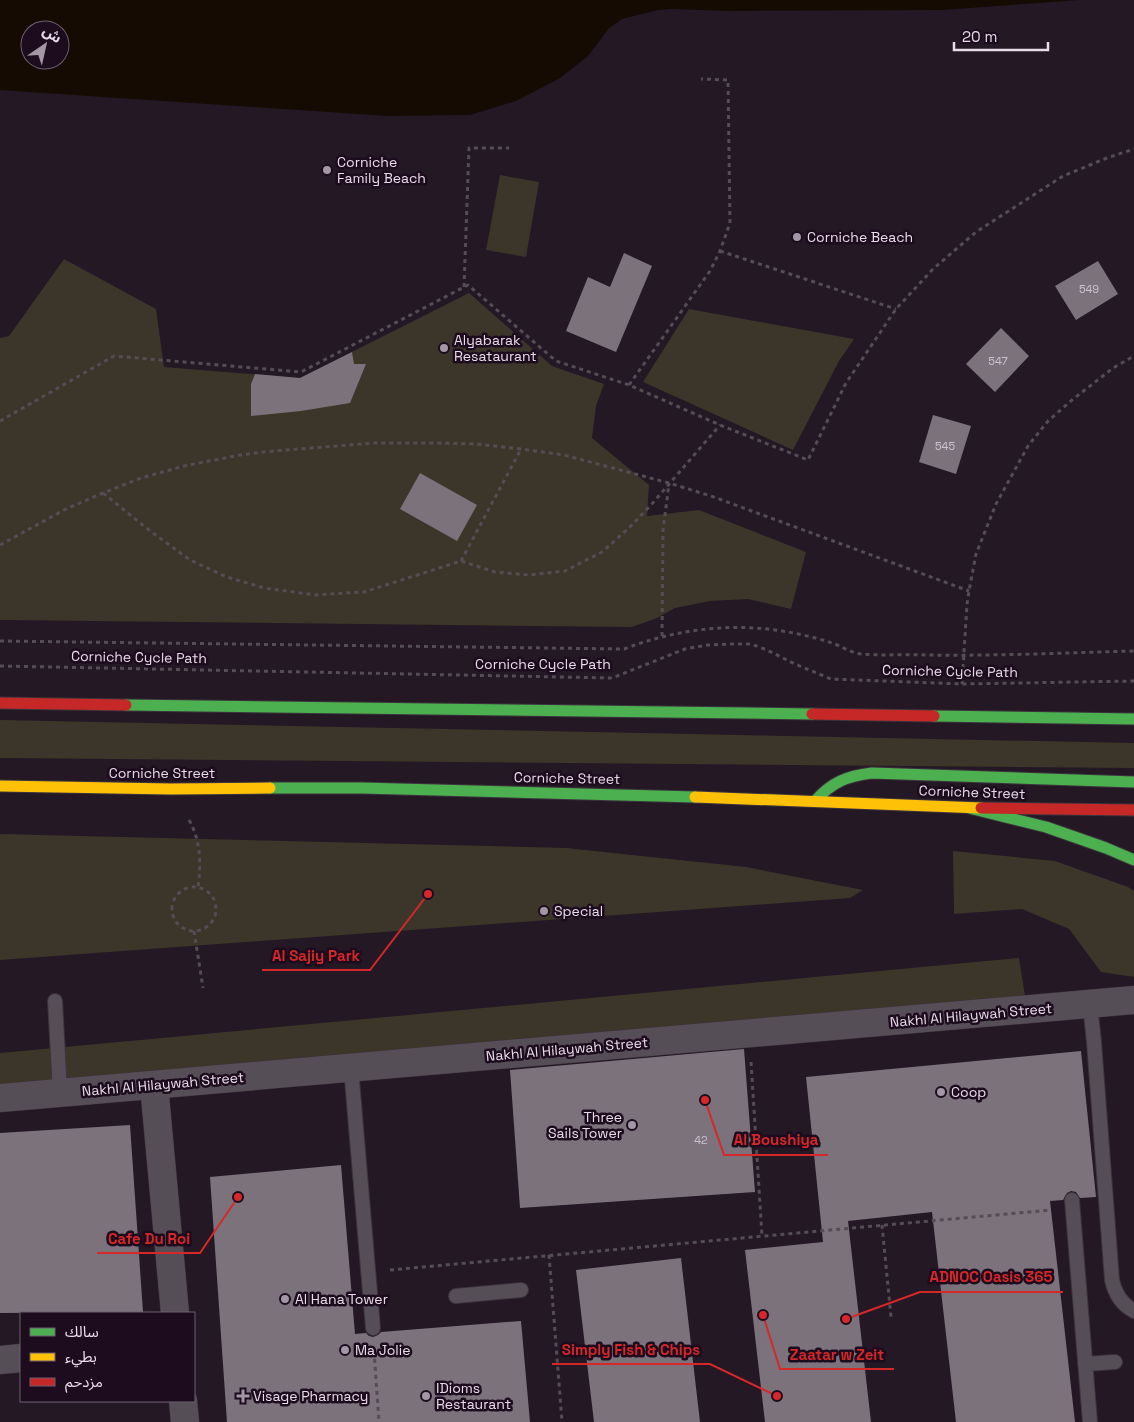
<svg xmlns="http://www.w3.org/2000/svg" width="1134" height="1422" viewBox="0 0 1134 1422" font-family="'Space Grotesk','Noto Sans Arabic',sans-serif">
  <rect width="100%" height="100%" fill="#231824"/>
  <!-- green -->
  <path fill="#3c3529" d="M 500,175 L 539,182 L 526,257 L 486,250 Z
    M 64,259 L 156,309 L 164,367 L 300,378 L 469,293 L 552,366 L 604,384 L 596,406 L 592,438 L 649,485 L 647,516 L 699,510 L 806,552 L 791,609 L 748,599 L 710,601 L 675,608 L 657,618 L 632,627 L 0,620 L 0,338 L 9,336 Z
    M 689,309 L 854,339 L 839,361 L 793,450 L 643,382 Z
    M 0,720 L 1134,743 L 1134,768 L 0,758 Z
    M 0,834 L 566,848 L 746,867 L 863,890 L 850,898 L 0,960 Z
    M 953,851 L 1055,861 L 1128,887 L 1134,891 L 1134,977 L 1101,972 L 1069,929 L 1022,909 L 954,914 Z
    M 1019,958 L 1026,1002 L 0,1089 L 0,1053 Z"/>
  <!-- water -->
  <path fill="#150b03" fill-rule="evenodd" d="M 0,0 L 1078,0 L 942,10 L 728,11 L 671,9 L 658,10 L 622,19 L 609,28 L 588,56 L 560,78 L 516,101 L 470,115 L 388,116 L 0,90 ZM 30,30 L 60,30 L 60,60 L 30,60 Z"/>
  <!-- building -->
  <path fill="#7c727c" d="M 624,253 L 652,266 L 616,352 L 566,331 L 588,277 L 610,287 Z
    M 1098,261 L 1118,294 L 1076,320 L 1055,286 Z
    M 1001,328 L 1029,356 L 995,392 L 966,364 Z
    M 352,352 L 354,364 L 366,364 L 350,403 L 301,411 L 251,416 L 251,384 L 255,374 L 300,378 Z
    M 933,415 L 971,426 L 956,474 L 919,462 Z
    M 420,473 L 477,505 L 457,541 L 400,509 Z
    M 744,1049 L 755,1192 L 520,1208 L 510,1070 Z
    M 1081,1051 L 1096,1197 L 1080,1198 L 1076,1192 L 1071,1191 L 1067,1193 L 1063,1200 L 1050,1201 L 1075,1422 L 956,1422 L 932,1212 L 848,1221 L 871,1422 L 765,1422 L 745,1250 L 823,1242 L 806,1077 Z
    M 130,1125 L 143,1312 L 0,1313 L 0,1133 Z
    M 341,1165 L 355,1334 L 366,1333 L 369,1336 L 373,1337 L 378,1335 L 381,1332 L 521,1321 L 530,1422 L 227,1422 L 210,1177 Z
    M 681,1258 L 700,1422 L 594,1422 L 576,1270 Z"/>
  <g fill="none" stroke-linecap="round" stroke-linejoin="round">
    <defs>
      <path id="lane" d="M 55,1001 L 60,1092
        M 1090,1004 L 1094,1042 L 1112,1280 C 1115,1294 1121,1304 1134,1311
        M 351,1068 L 373,1328
        M 1072,1200 L 1090,1422
        M 456,1296 L 521,1290
        M 1085,1364 L 1115,1362"/>
      <path id="street" d="M 154,1085 L 175,1313
        M 0,1098 L 1134,1000
        M 0,1360 L 21,1358
        M 183,1401 L 185,1422"/>
      <path id="fast" d="M 126,705 L 812,714
        M 934,716 L 1134,719
        M 270,788 L 362,788 L 695,797
        M 815,801 C 832,782 847,776 872,773 L 1134,782
        M 969,808 L 1046,827 L 1106,848 L 1134,860"/>
      <path id="slow" d="M 0,786 L 171,789 L 270,788
        M 695,797 L 981,808"/>
      <path id="jam" d="M 0,703 L 126,705
        M 812,714 L 934,716
        M 981,808 L 1134,810"/>
    </defs>
    <!-- lane casing -->
    <use href="#lane" stroke="#3c343c" stroke-width="16"/>
    <!-- street casing -->
    <use href="#street" stroke="#3c343c" stroke-width="29"/>
    <!-- fast casing -->
    <use href="#fast" stroke="#3c343c" stroke-width="13"/>
    <!-- slow casing -->
    <use href="#slow" stroke="#3c343c" stroke-width="13"/>
    <!-- jam casing -->
    <use href="#jam" stroke="#3c343c" stroke-width="13"/>
    <!-- path -->
    <path stroke="#544d54" stroke-width="3" stroke-dasharray="4 4" stroke-linecap="butt" d="M 720,251 L 896,309
      M 464,287 L 469,148 L 509,148
      M 629,385 L 710,271 L 720,251 L 730,223 L 728,80 L 701,79
      M 0,421 L 114,356 L 301,372 L 468,285 L 556,361 L 629,385 L 720,425 L 808,460 L 846,383 L 896,309 L 933,269 L 976,232 L 1063,176 L 1107,158 L 1134,149
      M 103,493 L 149,530 L 190,560 L 227,577 L 264,588 L 316,595 L 364,592 L 461,561 L 495,572 L 529,575 L 565,571 L 602,552 L 629,528 L 651,505 L 720,425
      M 0,545 L 66,509 L 103,493 L 141,478 L 184,466 L 240,455 L 273,451 L 375,443 L 433,443 L 477,444 L 521,449 L 564,455 L 669,483 L 711,496 L 969,591
      M 461,561 L 521,449
      M 662,636 L 663,530 L 669,484
      M 0,641 L 624,649 C 682,627 742,621 803,635 C 813,637 823,640 832,643 C 841,646 851,653 861,654 C 882,656 904,654 925,655 C 995,656 1064,653 1134,651
      M 0,666 L 612,678 L 685,649 L 707,645 L 732,644 L 751,644 L 767,650 L 795,664 L 831,679 L 962,684 L 1134,681
      M 962,684 L 967,604 L 969,591 L 976,554 L 996,504 L 1028,446 L 1048,421 L 1072,400 L 1113,368 L 1134,356
      M 189,820 C 201,841 201,864 198,888
      M172 909a22 22 0 1 1 44 0a22 22 0 1 1-44 0Z
      M 194,931 L 203,988
      M 751,1062 L 762,1236
      M 882,1225 L 891,1317
      M 549,1255 L 562,1422
      M 390,1270 L 1051,1210
      M 374,1351 L 379,1422"/>
    <!-- lane -->
    <use href="#lane" stroke="#564e57" stroke-width="14"/>
    <!-- street -->
    <use href="#street" stroke="#564e57" stroke-width="28"/>
    <!-- fast -->
    <use href="#fast" stroke="#4caf50" stroke-width="11"/>
    <!-- slow -->
    <use href="#slow" stroke="#ffc107" stroke-width="11"/>
    <!-- jam -->
    <use href="#jam" stroke="#c62828" stroke-width="11"/>
  </g>
  <!-- markers -->
  <g fill="#a497a5" stroke="#1d0b1e" stroke-width="2">
    <circle cx="327" cy="170" r="5"/>
    <circle cx="797" cy="237" r="5"/>
    <circle cx="444" cy="348" r="5"/>
    <circle cx="544" cy="911" r="5"/>
    <circle cx="941" cy="1092" r="5"/>
    <circle cx="632" cy="1125" r="5"/>
    <circle cx="285" cy="1299" r="5"/>
    <circle cx="345" cy="1350" r="5"/>
    <path d="M240.5 1388.5h5v5h5v5h-5v5h-5v-5h-5v-5h5z"/>
    <circle cx="426" cy="1396" r="5"/>
  </g>
  <g text-anchor="middle" stroke-width="5" stroke-linejoin="round" paint-order="stroke">
    <!-- number labels -->
    <g font-size="11" fill="#cec2ce">
      <text x="1089" y="293">549</text>
      <text x="998" y="365">547</text>
      <text x="945" y="450">545</text>
      <text x="701" y="1144">42</text>
    </g>
    <!-- poi labels -->
    <g font-size="14" fill="#e9dcea" stroke="#1d0b1e" text-anchor="start">
      <text x="337" y="167">Corniche<tspan x="337" dy="16">Family Beach</tspan></text>
      <text x="807" y="242">Corniche Beach</text>
      <text x="454" y="345">Alyabarak<tspan x="454" dy="16">Resataurant</tspan></text>
      <text x="554" y="916">Special</text>
      <text x="951" y="1097">Coop</text>
      <text x="622" y="1122" text-anchor="end">Three<tspan x="622" dy="16">Sails Tower</tspan></text>
      <text x="295" y="1304">Al Hana Tower</text>
      <text x="355" y="1355">Ma Jolie</text>
      <text x="436" y="1393">IDioms<tspan x="436" dy="16">Restaurant</tspan></text>
      <text x="253" y="1401">Visage Pharmacy</text>
    </g>
    <!-- street labels -->
    <g font-size="14" fill="#e9dcea" stroke="#1d0b1e">
      <text transform="translate(139 657) rotate(1)" y="5">Corniche Cycle Path</text>
      <text x="543" y="669">Corniche Cycle Path</text>
      <text transform="translate(950 671) rotate(1)" y="5">Corniche Cycle Path</text>
      <text x="162" y="778">Corniche Street</text>
      <text transform="translate(567 778) rotate(1)" y="5">Corniche Street</text>
      <text transform="translate(972 792) rotate(2)" y="5">Corniche Street</text>
      <text transform="translate(971 1015) rotate(-5)" y="5">Nakhl Al Hilaywah Street</text>
      <text transform="translate(567 1049) rotate(-5)" y="5">Nakhl Al Hilaywah Street</text>
      <text transform="translate(163 1084) rotate(-5)" y="5">Nakhl Al Hilaywah Street</text>
    </g>
  </g>
  <!-- callouts -->
  <path fill="none" stroke="#d62828" stroke-width="2" d="M428 894L370 970H262M705 1100L724 1155H828M238 1197L200 1253H97M846 1319L920 1292H1063M777 1396L710 1364H552M763 1315L780 1369H894"/>
  <g fill="#d62828" stroke="#1d0b1e" stroke-width="2">
    <circle cx="428" cy="894" r="5"/>
    <circle cx="705" cy="1100" r="5"/>
    <circle cx="238" cy="1197" r="5"/>
    <circle cx="846" cy="1319" r="5"/>
    <circle cx="777" cy="1396" r="5"/>
    <circle cx="763" cy="1315" r="5"/>
  </g>
  <g font-size="15" text-anchor="middle" font-weight="bold" fill="#d62828" stroke="#1d0b1e" stroke-width="5" stroke-linejoin="round" paint-order="stroke">
    <text x="316" y="961">Al Sajiy Park</text>
    <text x="776" y="1145">Al Boushiya</text>
    <text x="149" y="1244">Cafe Du Roi</text>
    <text x="991" y="1282">ADNOC Oasis 365</text>
    <text x="631" y="1355">Simply Fish &amp; Chips</text>
    <text x="837" y="1360">Zaatar w Zeit</text>
  </g>
  <!-- legend -->
  <rect x="20" y="1312" width="175" height="90" fill="#1d0b1e" stroke="#6f5f70"/>
  <rect x="30" y="1328" width="25" height="8" fill="#4caf50" stroke="#6f5f70"/>
  <text x="65" y="1337" font-size="15" fill="#e9dcea">سالك</text>
  <rect x="30" y="1353" width="25" height="8" fill="#ffc107" stroke="#6f5f70"/>
  <text x="65" y="1362" font-size="15" fill="#e9dcea">بطيء</text>
  <rect x="30" y="1378" width="25" height="8" fill="#c62828" stroke="#6f5f70"/>
  <text x="65" y="1387" font-size="15" fill="#e9dcea">مزدحم</text>
  <!-- north arrow -->
  <g transform="translate(45 45) rotate(34)"><circle r="24" fill="#1d0b1e" stroke="#6f5f70"/>
  <path d="M0-4L9 19L0 12L-9 19Z" fill="#a497a5"/>
  <text y="-8" font-size="14" font-weight="bold" text-anchor="middle" fill="#e9dcea">ش</text>
  </g>
  <!-- scale -->
  <path d="M954 42v8h94v-8" fill="none" stroke="#e9dcea" stroke-width="2.5"/>
  <text x="962" y="42" font-size="15" fill="#e9dcea" stroke="#1d0b1e" stroke-width="4" paint-order="stroke">20 m</text>
</svg>
